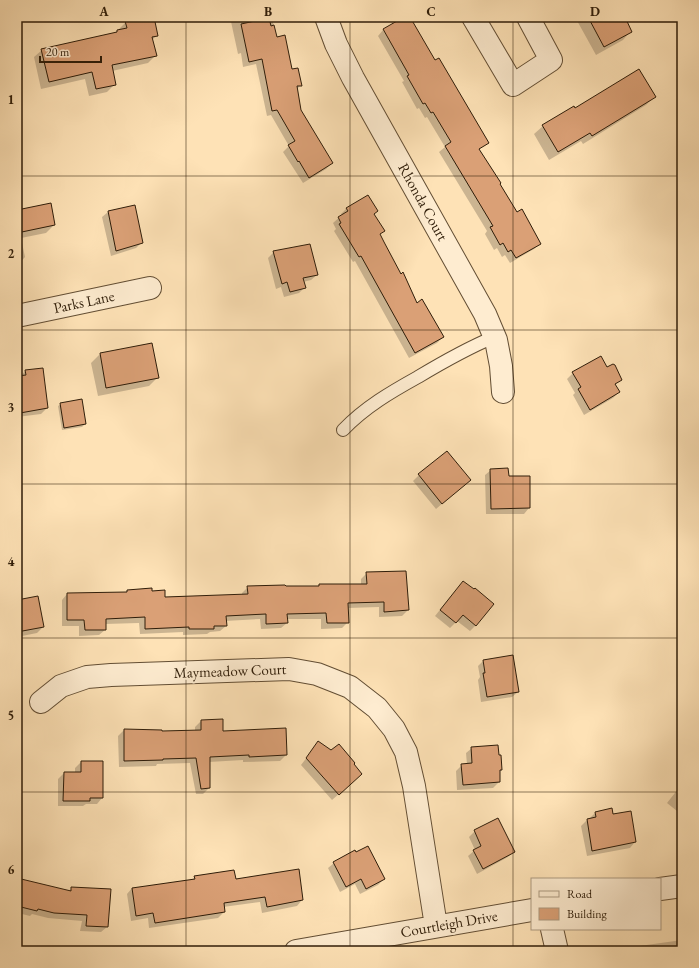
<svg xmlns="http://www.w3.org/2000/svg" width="699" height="968" viewBox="0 0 699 968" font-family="'EB Garamond',serif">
  <rect width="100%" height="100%" fill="#fee2b6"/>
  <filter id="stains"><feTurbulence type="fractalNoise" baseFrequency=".005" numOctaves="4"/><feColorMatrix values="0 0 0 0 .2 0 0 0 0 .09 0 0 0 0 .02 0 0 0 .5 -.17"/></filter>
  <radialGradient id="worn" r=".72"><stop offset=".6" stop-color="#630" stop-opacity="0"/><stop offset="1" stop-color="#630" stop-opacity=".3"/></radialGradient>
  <!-- shadow -->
  <path fill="#0003" d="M 148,17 L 153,17 L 157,35 L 152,40 L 156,55 L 148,63 L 112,71 L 115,84 L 107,92 L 89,96 L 85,79 L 41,89 L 34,57 L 42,50 L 115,33 L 126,22 Z
    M 230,17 L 272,17 L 276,38 L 291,70 L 301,85 L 297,89 L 300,110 L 332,163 L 326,169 L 303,183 L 283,152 L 289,146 L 271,115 L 267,116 L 256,64 L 243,67 L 241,53 L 238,54 Z
    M 406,17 L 409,17 L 435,62 L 488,142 L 478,150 L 516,214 L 540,244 L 534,249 L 510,263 L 505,255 L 502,257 L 497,248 L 494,250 L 485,234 L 487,231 L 439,152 L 445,147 L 427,117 L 425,118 L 419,108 L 417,109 L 402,82 L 404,81 L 378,36 L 383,30 Z
    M 575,17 L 623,17 L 631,31 L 623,40 L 596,55 Z
    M 654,97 L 646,105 L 583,144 L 581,141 L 549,160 L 534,134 L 543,126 L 575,110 Z
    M 134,206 L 142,242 L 136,248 L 111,256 L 102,217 L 108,212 Z
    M 347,208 L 377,211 L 374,214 L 383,231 L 379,235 L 416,304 L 443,337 L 437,343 L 409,358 L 355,261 L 353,262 L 334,231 L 336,229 L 333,223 L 342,215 L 341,214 Z
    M 17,211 L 54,225 L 46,233 L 21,238 L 25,257 L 17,266 Z
    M 274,252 L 317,275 L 311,280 L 303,282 L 304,288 L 299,293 L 284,297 L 281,287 L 276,289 L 268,258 Z
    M 151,344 L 158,377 L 149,386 L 98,396 L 91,363 L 100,354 Z
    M 606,368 L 621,379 L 615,385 L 619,392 L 613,398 L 584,415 L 573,395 L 575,393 L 567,379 L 573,373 Z
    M 25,371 L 47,408 L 41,414 L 17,417 L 17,377 L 20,377 Z
    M 61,404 L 85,424 L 82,427 L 62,430 L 58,406 Z
    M 491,470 L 529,508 L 524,514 L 486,514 L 485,475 Z
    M 419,475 L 470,480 L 436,509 L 413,481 Z
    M 367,573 L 408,610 L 402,616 L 379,617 L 379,607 L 348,608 L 348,622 L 342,628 L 321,629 L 321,619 L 287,619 L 287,623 L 281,628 L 261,629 L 260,619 L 225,621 L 226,626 L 220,631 L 210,632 L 207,634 L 183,635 L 183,632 L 140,634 L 139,623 L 105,624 L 105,630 L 99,635 L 79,636 L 79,626 L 62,626 L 62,600 L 67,594 L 125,593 L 127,591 L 151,592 L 164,598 L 242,596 L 242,593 L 248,587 L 317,587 L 319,585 L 361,585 L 361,579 Z
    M 455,591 L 476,625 L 470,631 L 457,621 L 450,628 L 435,616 Z
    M 17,601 L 43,627 L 37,633 L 17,637 Z
    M 484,660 L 518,692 L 512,697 L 481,702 L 478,680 L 480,677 L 478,666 Z
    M 201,721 L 222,732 L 286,755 L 280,761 L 243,762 L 243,760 L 209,762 L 209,788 L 203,794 L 196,794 L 190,763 L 157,764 L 156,766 L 119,767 L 118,736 L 124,730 L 161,732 L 195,731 L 195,727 Z
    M 318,743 L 353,765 L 355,780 L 332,800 L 301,765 Z
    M 472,748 L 500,756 L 501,770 L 499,772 L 499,782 L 493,788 L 457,790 L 456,771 L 462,765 L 467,765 L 466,753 Z
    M 81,762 L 102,798 L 97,804 L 86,804 L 83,806 L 58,806 L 58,779 L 64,773 L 75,773 L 75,768 Z
    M 682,784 L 682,815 L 667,803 Z
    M 17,788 L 20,790 L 17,795 Z
    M 630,812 L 635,842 L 630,848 L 587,856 L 581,826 L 587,820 L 590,820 L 590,818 L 595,813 L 612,815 Z
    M 475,831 L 514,852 L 508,857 L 477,874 L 468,856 L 475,850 L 469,837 Z
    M 334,863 L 384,879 L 378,885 L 360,894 L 355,884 L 340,892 L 328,868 Z
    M 195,877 L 235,880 L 302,900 L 297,906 L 262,913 L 260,902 L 223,907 L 224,912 L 218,918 L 149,928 L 148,918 L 131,921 L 127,894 L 132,888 L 191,881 Z
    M 17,879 L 69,891 L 72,888 L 107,927 L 101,932 L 80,931 L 82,921 L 48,918 L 32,914 L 30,916 L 18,913 L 17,918 Z
    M 682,940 L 682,951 L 616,951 L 618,949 Z"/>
  <!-- building -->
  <path fill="#daa076" stroke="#2f1d09" d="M 144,17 L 154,17 L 158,36 L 152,37 L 157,56 L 112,65 L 116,85 L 96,89 L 92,72 L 49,82 L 41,49 L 117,32 L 117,30 L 127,28 L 125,21 Z
    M 404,17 L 410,17 L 435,60 L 439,58 L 489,143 L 479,149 L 501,183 L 500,184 L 517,212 L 522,209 L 541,244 L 516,258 L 511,250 L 508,252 L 503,243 L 500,245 L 490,227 L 493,226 L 445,146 L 451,142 L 433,112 L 431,113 L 425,103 L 423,104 L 407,76 L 409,75 L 383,29 Z
    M 588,17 L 625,17 L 632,32 L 604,47 Z
    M 269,18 L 271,26 L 274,25 L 277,37 L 285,35 L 292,69 L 298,68 L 302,86 L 297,86 L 301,110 L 333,163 L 309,178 L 299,161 L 298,162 L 288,145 L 295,141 L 277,110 L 272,111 L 262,59 L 249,62 L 241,24 Z
    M 639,69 L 656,97 L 592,136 L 590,133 L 558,152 L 542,125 L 574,106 L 575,108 Z
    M 368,195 L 378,211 L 374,214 L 385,231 L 380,234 L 384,242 L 401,274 L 403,272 L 417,303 L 422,299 L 444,337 L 415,353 L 361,256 L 359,257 L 339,224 L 341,223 L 338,217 L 348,211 L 346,208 Z
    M 51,203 L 55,225 L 17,233 L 17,210 Z
    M 135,205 L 143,243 L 116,251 L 108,211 Z
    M 310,244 L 318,275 L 303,278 L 306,288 L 290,292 L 287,282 L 282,284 L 273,251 Z
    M 152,343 L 159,378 L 106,388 L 100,353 Z
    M 601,356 L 607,367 L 613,364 L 615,365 L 622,380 L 615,384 L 620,392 L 590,410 L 578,389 L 581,387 L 572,372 Z
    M 43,368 L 48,408 L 20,413 L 17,392 L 17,376 L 26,375 L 25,370 Z
    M 82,399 L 86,424 L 64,428 L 60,403 Z
    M 447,451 L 471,480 L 442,504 L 418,474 Z
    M 508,468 L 509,476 L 530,476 L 530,508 L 491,509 L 490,469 Z
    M 406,571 L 409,610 L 384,612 L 384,602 L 348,603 L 349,623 L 327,623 L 326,613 L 287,614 L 288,623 L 266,624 L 266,614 L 226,616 L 227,626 L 214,626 L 214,629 L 189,629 L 189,627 L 145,629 L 145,617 L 106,619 L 106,630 L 85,630 L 84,620 L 67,620 L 67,593 L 127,592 L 127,590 L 152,588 L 152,591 L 165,590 L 165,597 L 248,594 L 247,586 L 285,585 L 286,586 L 319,586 L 319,584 L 367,584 L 366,572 Z
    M 463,581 L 474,589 L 475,588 L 494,604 L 476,626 L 463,615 L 456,623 L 440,610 Z
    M 38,596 L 44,627 L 17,632 L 17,600 Z
    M 513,655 L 519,692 L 487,697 L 483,673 L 485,673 L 483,660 Z
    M 223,719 L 223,731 L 286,728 L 287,755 L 249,757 L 249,755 L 210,757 L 210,788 L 201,789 L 196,758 L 163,759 L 163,760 L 124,761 L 124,729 L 162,730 L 162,731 L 201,730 L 201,720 Z
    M 318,741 L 331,750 L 339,744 L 355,763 L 354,764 L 362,774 L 339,795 L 306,758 Z
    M 498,745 L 499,755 L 501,755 L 502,770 L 500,770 L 500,782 L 463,785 L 461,764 L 472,763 L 471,747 Z
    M 81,761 L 103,761 L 103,798 L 90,798 L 90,801 L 63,801 L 64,772 L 81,772 Z
    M 612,808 L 613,814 L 631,811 L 636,842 L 592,851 L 587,819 L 596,817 L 595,812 Z
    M 498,818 L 515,852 L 483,869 L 473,850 L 481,846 L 474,830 Z
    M 368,846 L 385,879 L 366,889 L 361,879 L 346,887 L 333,862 L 355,850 L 356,852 Z
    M 299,869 L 303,900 L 267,907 L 265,897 L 224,903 L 225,912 L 155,923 L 153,913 L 136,916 L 132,888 L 195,879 L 194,876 L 234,870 L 236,879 Z
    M 17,878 L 71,891 L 71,887 L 111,889 L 108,927 L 86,926 L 87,915 L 54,913 L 38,909 L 37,911 L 17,906 Z"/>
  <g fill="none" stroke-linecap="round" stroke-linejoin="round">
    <defs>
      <path id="service" d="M 343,430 C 365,407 391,392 418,377 C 443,362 468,348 494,337"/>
      <path id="minor" d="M 326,17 L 336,44 L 353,78 L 485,314 L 496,340 L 501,366 L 503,392
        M 473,17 L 513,85 L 551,60 L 528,17
        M 17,316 L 150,288
        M 41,702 L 61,686 L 87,677 L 111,675 L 289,669 L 317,674 L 350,687 L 377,708 L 394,729 L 406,752 L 414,786 L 436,926
        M 660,889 L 682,886
        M 552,929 L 557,951
        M 296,951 L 532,910"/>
    </defs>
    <!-- service casing -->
    <use href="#service" stroke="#634e34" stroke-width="14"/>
    <!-- minor casing -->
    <use href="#minor" stroke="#634e34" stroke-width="24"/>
    <!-- service -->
    <use href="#service" stroke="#feecd0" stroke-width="12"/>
    <!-- minor -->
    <use href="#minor" stroke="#feecd0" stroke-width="22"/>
  </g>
  <!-- grid -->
  <path fill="none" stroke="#2f1d09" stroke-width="1" stroke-opacity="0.55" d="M 186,17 L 186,951M 350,17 L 350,951M 513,17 L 513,951M 17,176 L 682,176M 17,330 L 682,330M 17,484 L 682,484M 17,638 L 682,638M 17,792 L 682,792"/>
  <g text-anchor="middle" stroke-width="4" stroke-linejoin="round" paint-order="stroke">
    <!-- street labels -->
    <g font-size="15" fill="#2f1d09" stroke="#feecd0">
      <text transform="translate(423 202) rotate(61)" y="5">Rhonda Court</text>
      <text transform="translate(84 302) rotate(-12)" y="5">Parks Lane</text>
      <text transform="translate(230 671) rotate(-2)" y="5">Maymeadow Court</text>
      <text transform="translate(449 924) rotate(-10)" y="5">Courtleigh Drive</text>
    </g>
  </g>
  <!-- margin -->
  <rect width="699" height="968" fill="none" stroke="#fee2b6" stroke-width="44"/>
  <!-- legend -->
  <rect x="531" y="878" width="130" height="52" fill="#feecd0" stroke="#ab9980"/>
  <rect x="539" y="891" width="20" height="6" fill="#feecd0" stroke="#ab9980"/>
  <text x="567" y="898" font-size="12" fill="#2f1d09">Road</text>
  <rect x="539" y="908" width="20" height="12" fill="#daa076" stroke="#ab9980"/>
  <text x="567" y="918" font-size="12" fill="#2f1d09">Building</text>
  <!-- scale -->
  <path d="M40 56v6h61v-6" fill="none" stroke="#2f1d09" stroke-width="2"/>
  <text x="46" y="56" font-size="12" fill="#2f1d09" stroke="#feecd0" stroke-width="3" paint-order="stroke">20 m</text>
  <rect x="22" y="22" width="655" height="924" fill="none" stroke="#2f1d09" stroke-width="1.5"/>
  <g font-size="13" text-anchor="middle" font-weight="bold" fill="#2f1d09">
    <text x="104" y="16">A</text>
    <text x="268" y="16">B</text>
    <text x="431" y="16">C</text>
    <text x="595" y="16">D</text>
    <text x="11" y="104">1</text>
    <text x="11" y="258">2</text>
    <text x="11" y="412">3</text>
    <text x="11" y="566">4</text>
    <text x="11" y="720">5</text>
    <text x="11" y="874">6</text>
  </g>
  <rect width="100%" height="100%" filter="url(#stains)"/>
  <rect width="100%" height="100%" fill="url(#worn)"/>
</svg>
